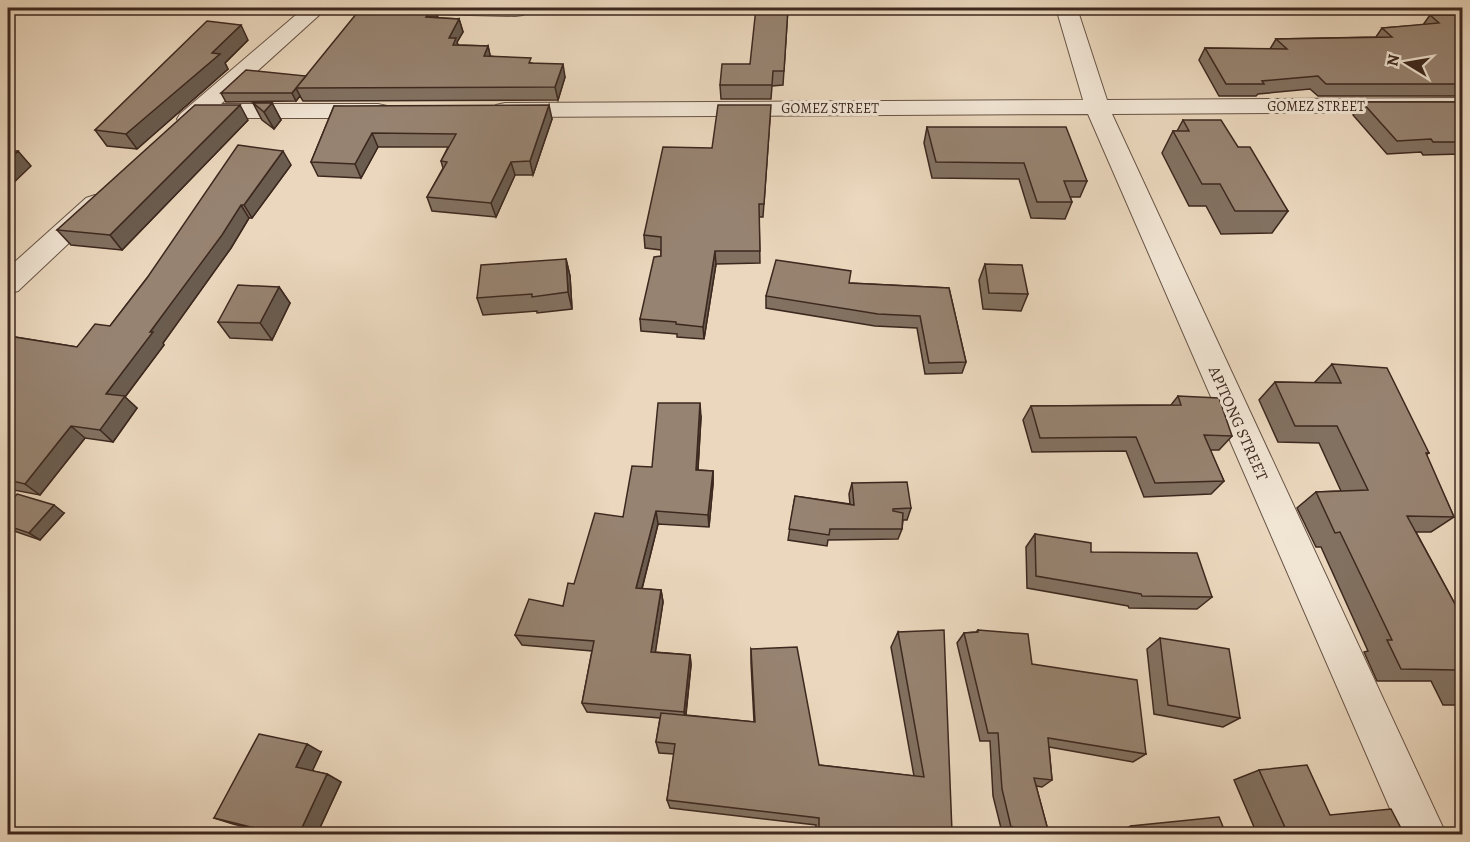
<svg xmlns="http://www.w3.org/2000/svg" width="1470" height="842" viewBox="0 0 1470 842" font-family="Alegreya,serif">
  <rect width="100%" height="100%" fill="#ead7bd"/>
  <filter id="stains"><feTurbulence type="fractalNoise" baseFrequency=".00333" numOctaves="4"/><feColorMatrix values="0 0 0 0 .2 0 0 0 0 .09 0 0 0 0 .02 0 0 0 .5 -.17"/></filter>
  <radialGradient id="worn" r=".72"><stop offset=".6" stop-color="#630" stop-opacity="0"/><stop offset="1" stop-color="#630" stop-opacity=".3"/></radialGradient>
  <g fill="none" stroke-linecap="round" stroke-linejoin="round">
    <defs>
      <path id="minor" d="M 304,8 L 327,8 L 221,104 L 378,104 L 387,106 L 390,111 L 387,116 L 378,118 L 204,118 C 196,125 191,127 180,124 L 177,119 L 180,114 Z
        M 420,8 L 524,8 L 526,10 L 523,15 L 515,16 L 430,14 L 423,12 Z
        M 1056,8 L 1077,8 L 1107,100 L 1462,98 L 1462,112 L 1112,114 L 1446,834 L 1401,834 L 1088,114 L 505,117 L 496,115 L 493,110 L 496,105 L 505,103 L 1083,100 Z
        M 95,195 L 104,198 L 108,204 L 104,210 L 18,291 L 8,294 L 8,268 L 86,198 Z"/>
    </defs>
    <!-- minor casing -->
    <use href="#minor" stroke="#685446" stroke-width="2"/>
    <!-- minor -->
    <use href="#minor" fill="#f1e5d4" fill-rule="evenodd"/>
  </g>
  <!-- wall -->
  <path fill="#827161" stroke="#3d281f" stroke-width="1.5" d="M 788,8 L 783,85 L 772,86 L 771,99 L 721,99 L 720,85 L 750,64 Z
    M 1430,15 L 1462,15 L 1462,96 L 1318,96 L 1310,89 L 1258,94 L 1256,96 L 1219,96 L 1199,60 L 1205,48 L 1270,49 L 1276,39 L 1376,37 L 1382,28 L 1423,25 Z
    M 438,18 L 459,19 L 463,32 L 457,42 L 458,45 L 488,46 L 490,56 L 532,63 L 565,77 L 558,100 L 303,101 L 300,96 L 296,101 L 226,102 L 221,93 L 306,76 Z
    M 248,40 L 225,63 L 228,69 L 137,149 L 107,146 L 95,130 Z
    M 1362,102 L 1462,102 L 1462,156 L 1461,154 L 1423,155 L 1421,152 L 1387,154 L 1353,115 Z
    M 253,103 L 272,103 L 281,120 L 274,129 L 262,120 Z
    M 334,106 L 552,119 L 533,175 L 515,175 L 496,217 L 432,211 L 427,197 L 443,168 L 441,161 L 448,147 L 378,147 L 361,178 L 318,176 L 311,162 Z
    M 770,118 L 763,217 L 759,217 L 760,263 L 716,264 L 704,339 L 677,337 L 677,334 L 641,331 L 640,319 L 661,256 L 661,250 L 645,248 L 644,235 L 712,148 Z
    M 248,120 L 122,250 L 71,245 L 57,230 Z
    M 1183,120 L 1238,147 L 1288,211 L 1272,233 L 1221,234 L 1206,206 L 1189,206 L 1162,153 L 1173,131 L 1177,131 Z
    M 927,127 L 1087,181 L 1080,197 L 1070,197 L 1072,202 L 1065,219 L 1031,218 L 1019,179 L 932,178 L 924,143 Z
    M 291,165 L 252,218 L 249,218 L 231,248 L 163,343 L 164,345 L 125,397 L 137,408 L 113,442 L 85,438 L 40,495 L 8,489 L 8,336 L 77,347 L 110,326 L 147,278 Z
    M 566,259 L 570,276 L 572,309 L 537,313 L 537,311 L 483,315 L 477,298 Z
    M 985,264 L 1028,294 L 1021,311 L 983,309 L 979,280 Z
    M 849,283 L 949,288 L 966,362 L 962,373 L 925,374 L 917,328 L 875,326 L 766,308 L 766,296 Z
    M 279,287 L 290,303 L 272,340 L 230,338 L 218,322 Z
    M 1332,364 L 1429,453 L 1426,455 L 1454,517 L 1431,532 L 1416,532 L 1462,617 L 1462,720 L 1455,705 L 1443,705 L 1431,681 L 1377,681 L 1364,652 L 1368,651 L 1321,547 L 1316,547 L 1297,508 L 1316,492 L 1341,491 L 1319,443 L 1278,442 L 1259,400 L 1275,382 L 1316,383 L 1315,382 Z
    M 1178,396 L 1232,436 L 1219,450 L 1210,450 L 1224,481 L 1211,494 L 1144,497 L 1126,451 L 1032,452 L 1023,420 L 1031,406 L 1171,405 Z
    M 701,417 L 698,470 L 713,471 L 713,484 L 709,527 L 658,524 L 642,589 L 661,590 L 663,602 L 655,652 L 690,655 L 691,665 L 686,715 L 754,722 L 751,663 L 751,649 L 819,765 L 914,776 L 891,647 L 898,632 L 952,832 L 1001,828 L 993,796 L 990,741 L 980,741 L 957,643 L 964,633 L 976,632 L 978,630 L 1032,664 L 1146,754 L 1133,762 L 1049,747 L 1052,780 L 1042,787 L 1036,786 L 1049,834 L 815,834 L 816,825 L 670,808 L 667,800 L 674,754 L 659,753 L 656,742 L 660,718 L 587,712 L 582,703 L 592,651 L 522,645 L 515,635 L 563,606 L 574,584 L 623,517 L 652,467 Z
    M 852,483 L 911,508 L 907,520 L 903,520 L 902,529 L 898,539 L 828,540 L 827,546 L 788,540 L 795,496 L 850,504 L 849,494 Z
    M 8,505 L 64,513 L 40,540 L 8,529 Z
    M 1035,534 L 1091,552 L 1212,597 L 1197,609 L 1129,608 L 1128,606 L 1027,588 L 1026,547 Z
    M 1160,638 L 1240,718 L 1223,727 L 1154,714 L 1147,649 Z
    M 321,752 L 312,771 L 327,774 L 341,782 L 317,834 L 275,834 L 233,824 L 214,818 Z
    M 1259,770 L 1330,815 L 1404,834 L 1257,834 L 1234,780 Z
    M 1131,826 L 1226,834 L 1111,834 Z"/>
  <!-- shaded-wall -->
  <path fill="#6a5c4f" stroke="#3d281f" stroke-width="1.5" d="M 432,8 L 435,8 L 438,17 L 426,17 Z
    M 459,19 L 463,32 L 457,42 L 460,52 L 457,59 L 449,38 Z
    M 241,25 L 248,40 L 225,63 L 228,69 L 137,149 L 126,134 Z
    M 488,46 L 491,59 L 484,56 Z
    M 563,64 L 565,77 L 558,100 L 555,87 Z
    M 306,76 L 296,88 L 300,96 L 296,101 L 292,93 Z
    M 272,103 L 281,120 L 274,129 L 264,112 Z
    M 240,105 L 248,120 L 122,250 L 110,235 Z
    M 549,105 L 552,119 L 533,175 L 530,161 Z
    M 372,133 L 378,147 L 361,178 L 355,164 Z
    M 18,151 L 31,166 L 8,188 L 8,160 Z
    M 283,151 L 291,165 L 252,218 L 244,205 Z
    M 511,162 L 515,175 L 496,217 L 491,203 Z
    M 241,205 L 249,218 L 231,248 L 163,343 L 164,345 L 125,397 L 137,408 L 113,442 L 100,430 L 106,394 Z
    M 715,251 L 716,264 L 704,339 L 703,327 Z
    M 566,259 L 570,276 L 572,309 L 568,292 Z
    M 279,287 L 290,303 L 272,340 L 260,323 Z
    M 700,403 L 701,417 L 697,483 L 696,470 Z
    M 71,426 L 85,438 L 40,495 L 25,484 Z
    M 713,471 L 713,484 L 709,527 L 708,515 Z
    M 54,505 L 64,513 L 40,540 L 29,533 Z
    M 656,511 L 658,524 L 639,600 L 636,588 Z
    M 661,590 L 663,602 L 654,662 L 651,652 Z
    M 690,655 L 691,665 L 685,721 L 684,712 Z
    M 307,744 L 321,752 L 311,774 L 296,767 Z
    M 327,774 L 341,782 L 317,834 L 299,834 Z
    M 510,829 L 518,834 L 510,834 Z"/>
  <!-- building -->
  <path fill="#978371" stroke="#3d281f" stroke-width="1.5" d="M 361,8 L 432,8 L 426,17 L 459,19 L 449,38 L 456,38 L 453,45 L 488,46 L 484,56 L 531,58 L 529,63 L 563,64 L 555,87 L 296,88 Z
    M 756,8 L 788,8 L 784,71 L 773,71 L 772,85 L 720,85 L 722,64 L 750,64 Z
    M 1430,15 L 1462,15 L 1462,84 L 1326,84 L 1318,76 L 1262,81 L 1264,84 L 1226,84 L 1205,48 L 1287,49 L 1276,39 L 1392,37 L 1382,28 L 1439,23 Z
    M 207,21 L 241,25 L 212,53 L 220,54 L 126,134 L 95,130 Z
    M 246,70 L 306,76 L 292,93 L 221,93 Z
    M 1362,102 L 1462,102 L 1462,142 L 1433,142 L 1431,139 L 1397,141 Z
    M 253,103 L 272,103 L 264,112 Z
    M 195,105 L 240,105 L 110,235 L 57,230 Z
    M 549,105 L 530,161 L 511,162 L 491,203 L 427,197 L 447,162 L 441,161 L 456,134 L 372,133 L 355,164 L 311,162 L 334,106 Z
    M 718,105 L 771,105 L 764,204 L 759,204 L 760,251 L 715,251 L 703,327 L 676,324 L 676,322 L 640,319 L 654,257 L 661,256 L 661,237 L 644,235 L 663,147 L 712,148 Z
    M 1183,120 L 1221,120 L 1238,147 L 1250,147 L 1288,211 L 1235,211 L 1220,184 L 1202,184 L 1173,131 L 1189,131 Z
    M 927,127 L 1066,127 L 1087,181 L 1064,181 L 1072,202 L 1037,202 L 1024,163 L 936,162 Z
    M 238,145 L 283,151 L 244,205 L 241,205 L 222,235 L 150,332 L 153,332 L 106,394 L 125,396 L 100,430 L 71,426 L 25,484 L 8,480 L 8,336 L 77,347 L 95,324 L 110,326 L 147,278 Z
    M 8,150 L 18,151 L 8,160 Z
    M 566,259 L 568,292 L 532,297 L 532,294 L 477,298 L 481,265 Z
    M 776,260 L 851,271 L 849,283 L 949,288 L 966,362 L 929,363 L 920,316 L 878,314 L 766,296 Z
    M 985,264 L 1022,265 L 1028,294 L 989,293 Z
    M 238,285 L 279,287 L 260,323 L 218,322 Z
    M 1332,364 L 1387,368 L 1429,453 L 1426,453 L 1454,517 L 1407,516 L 1462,617 L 1462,681 L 1457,670 L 1401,669 L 1387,640 L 1392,640 L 1340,532 L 1335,533 L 1316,492 L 1368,490 L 1337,426 L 1295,426 L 1275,382 L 1341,383 Z
    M 1178,396 L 1219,398 L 1232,436 L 1204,435 L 1224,481 L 1155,483 L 1136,437 L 1040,438 L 1031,406 L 1181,405 Z
    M 658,403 L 700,403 L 696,470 L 713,471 L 708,515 L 656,511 L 636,588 L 661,590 L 651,652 L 690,655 L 684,712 L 582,703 L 594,641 L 515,635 L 529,599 L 563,606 L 568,583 L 574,584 L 595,513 L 623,517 L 632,466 L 652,467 Z
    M 907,482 L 911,508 L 893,509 L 893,511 L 903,513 L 902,529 L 830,529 L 829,535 L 789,529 L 795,496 L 854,505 L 852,483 Z
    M 17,494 L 54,505 L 29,533 L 8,526 L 8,505 Z
    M 1035,534 L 1091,543 L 1091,552 L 1197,553 L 1212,597 L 1142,596 L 1141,594 L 1036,576 Z
    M 944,630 L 952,832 L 1013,827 L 1015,834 L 819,834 L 819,818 L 667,800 L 675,744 L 656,742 L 661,713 L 755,722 L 751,649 L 797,647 L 819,765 L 924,777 L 898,632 Z
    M 978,630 L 1028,634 L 1032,664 L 1137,680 L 1146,754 L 1048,738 L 1052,780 L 1034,778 L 1049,834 L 1015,834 L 1013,827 L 1011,827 L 1002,789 L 998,733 L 988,733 L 964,633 L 978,632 Z
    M 1160,638 L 1229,649 L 1240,718 L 1168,705 Z
    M 259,734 L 307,744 L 296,767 L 327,774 L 299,834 L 280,834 L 214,818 Z
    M 1307,765 L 1330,815 L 1391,809 L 1404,834 L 1288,834 L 1259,770 Z
    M 1219,817 L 1226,834 L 1134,834 L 1131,826 Z
    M 450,828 L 510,829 L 510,834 L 448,834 Z"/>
  <g text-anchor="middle" stroke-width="6" stroke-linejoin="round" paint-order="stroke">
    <!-- far-street labels -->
    <g font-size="14" fill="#3d281f" stroke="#f1e5d4">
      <text x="1316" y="111">GOMEZ STREET</text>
      <text x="830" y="113">GOMEZ STREET</text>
    </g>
    <!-- street labels -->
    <g font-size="16" fill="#3d281f" stroke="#f1e5d4">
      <text transform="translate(1239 423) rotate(66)" y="6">APITONG STREET</text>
    </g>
  </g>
  <!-- margin -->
  <rect width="1470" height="842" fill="none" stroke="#ead7bd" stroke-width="30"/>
  <rect x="9" y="9" width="1452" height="824" fill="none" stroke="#3d281f" stroke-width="3"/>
  <rect x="15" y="15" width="1440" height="812" fill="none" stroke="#3d281f" stroke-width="1.5"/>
  <!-- north arrow -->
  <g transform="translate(1407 63) rotate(281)" stroke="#f1e5d4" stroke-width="4.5" paint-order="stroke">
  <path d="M0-4.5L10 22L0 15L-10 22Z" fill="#3d281f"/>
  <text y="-9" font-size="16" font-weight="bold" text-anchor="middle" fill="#3d281f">N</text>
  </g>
  <rect width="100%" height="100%" filter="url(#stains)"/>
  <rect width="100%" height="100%" fill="url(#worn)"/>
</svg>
